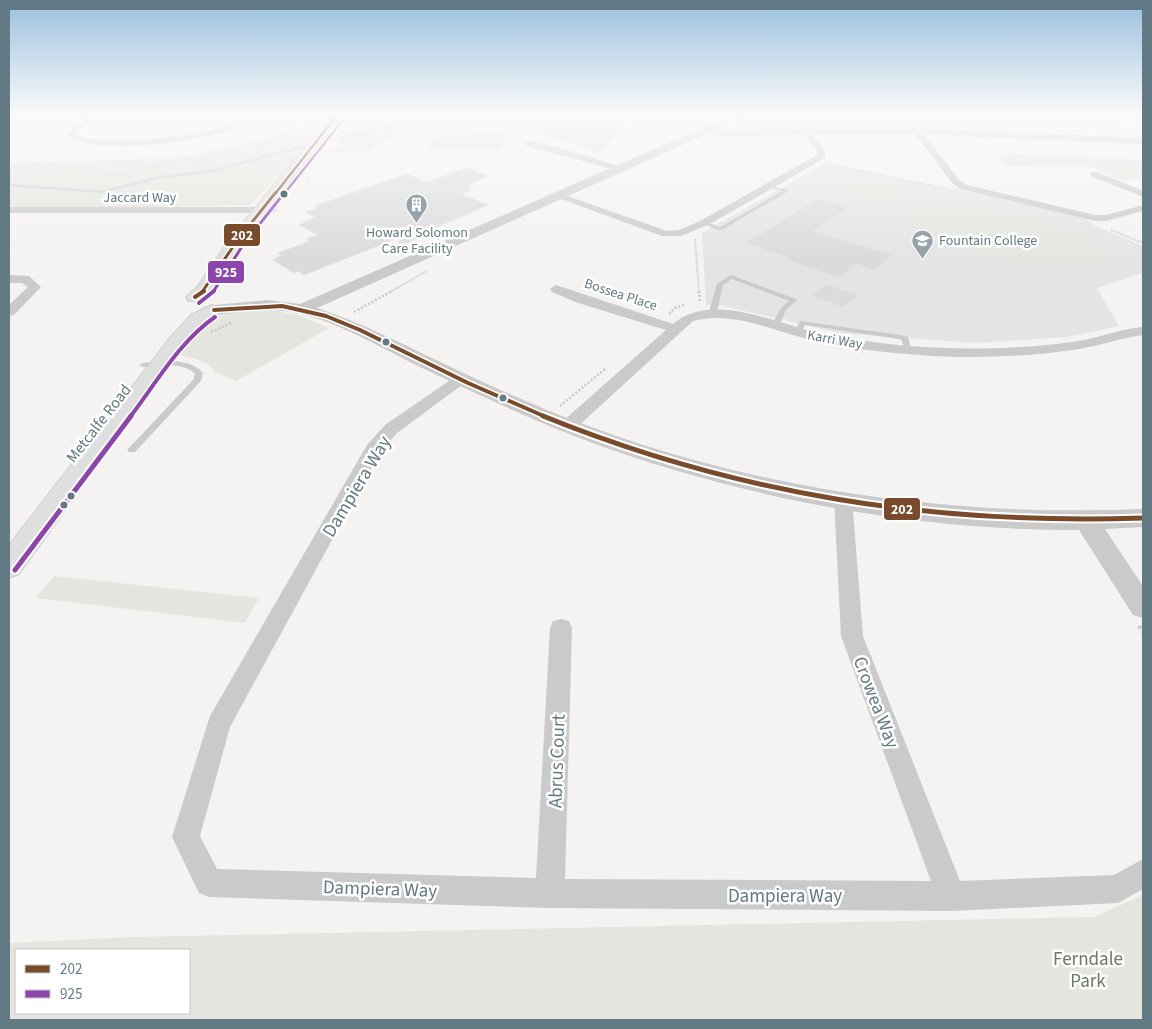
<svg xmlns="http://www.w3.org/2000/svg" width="1152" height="1029" viewBox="0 0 1152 1029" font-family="'Source Sans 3',sans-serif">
  <rect width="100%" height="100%" fill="#f4f3f1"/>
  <!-- built -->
  <path fill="#e4e4e4" d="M 827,162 L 949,189 L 961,188 L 1086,219 L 1093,225 L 1143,246 L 1143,273 L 1097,288 L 1119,326 L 1068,337 L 975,343 L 839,333 L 719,305 L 706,305 L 702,233 Z"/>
  <!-- green -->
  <path fill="#e3e5de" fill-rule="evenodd" d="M 319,115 L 327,115 L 318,131 L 297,157 L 250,205 L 9,210 L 9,163 L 176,158 L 256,142 L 315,120 Z
    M 359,115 L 517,115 C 505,120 493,126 481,129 C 451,136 389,122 371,151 L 332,152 Z
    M 996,115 L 1143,115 L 1143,123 Z
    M 996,153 L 1143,160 L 1143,177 L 1123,181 L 1092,167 L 1007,166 Z
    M 864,179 L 886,185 L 867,198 L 844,192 Z
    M 888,186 L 910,192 L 893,205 L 870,199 Z
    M 934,203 L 986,209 L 1053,226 L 1096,246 L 1103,260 L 1090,267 L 1065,268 L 1029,263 L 981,252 L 935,236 L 914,227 L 906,216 L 913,206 Z
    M 258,308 L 298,315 L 329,328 L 236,381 L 215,372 L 210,365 L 199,360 L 180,355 L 180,350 L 199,327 L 215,314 Z
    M 54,576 L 259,598 L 245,623 L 36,598 Z
    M 1143,895 L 1143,1020 L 9,1020 L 9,943 L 133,937 L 1094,917 ZM 16,950 L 189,950 L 189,1013 L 16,1013 Z"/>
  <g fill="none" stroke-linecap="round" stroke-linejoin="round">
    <!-- stream -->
    <path stroke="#c6d2d2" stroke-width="2.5" d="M 340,139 L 387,127 L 499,115
      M 9,185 L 102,192 L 161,177 L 213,171 L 304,146"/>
  </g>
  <!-- building -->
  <path fill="#dadbda" stroke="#e3e2e1" d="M 538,115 L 633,115 L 600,152 L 513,126 Z
    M 505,130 L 500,150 L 428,150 L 436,135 L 464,135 L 477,131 L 493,135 Z
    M 467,168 L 488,176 L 468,185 L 471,187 L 467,188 L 472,190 L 461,194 L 488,205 L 420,234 L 425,236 L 399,246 L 400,237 L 304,275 L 298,271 L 294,273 L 273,260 L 282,255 L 278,253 L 310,241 L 306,239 L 318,235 L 299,225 L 315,217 L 306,212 L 319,208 L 315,206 L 407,174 L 427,182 Z
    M 817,199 L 848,207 L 813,231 L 892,255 L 874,270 L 856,264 L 840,278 L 784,259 L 788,257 L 746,243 Z
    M 826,284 L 858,295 L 843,307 L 811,296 Z"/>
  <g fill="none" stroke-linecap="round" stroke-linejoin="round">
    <defs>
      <path id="secondary" d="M 331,115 L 343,115 L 244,243 L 212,294 L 202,301 L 188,301 L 186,297 L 198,286 L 231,237 Z
        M 211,305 L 218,307 L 221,311 L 205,323 L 183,347 L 19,574 L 9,578 L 9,545 L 169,339 L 191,315 Z"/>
    </defs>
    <!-- secondary casing -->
    <use href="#secondary" stroke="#d0d1d1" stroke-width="2"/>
    <!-- path-far3 -->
    <path stroke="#c7c8c8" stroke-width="1" stroke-dasharray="1 1" stroke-linecap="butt" d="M 1034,115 L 1143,122
      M 477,129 L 480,125 L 509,115
      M 326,151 L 352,151 L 396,134 L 477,129 L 520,139
      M 828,165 L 945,188
      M 47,167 L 76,148
      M 9,169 L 89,168 L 107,174 L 120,174 L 257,145 L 308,126
      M 297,190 L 307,185 L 308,178"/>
    <!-- path-far2 -->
    <path stroke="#c7c8c8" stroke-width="2" stroke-dasharray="1 1" stroke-linecap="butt" d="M 1111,230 L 1143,243
      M 695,239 L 699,292
      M 390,292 L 427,271"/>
    <!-- path-far1 -->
    <path stroke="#c7c8c8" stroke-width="2.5" stroke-dasharray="2 2" stroke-linecap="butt" d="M 699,291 L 700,302
      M 354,312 L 392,291
      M 669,314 L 675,308 L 684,305
      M 211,332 L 231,323
      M 560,406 L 605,369"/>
    <!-- path -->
    <path stroke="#c7c8c8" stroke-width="4" stroke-dasharray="3 3" stroke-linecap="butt" d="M 1139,626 L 1143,632"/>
    <!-- service -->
    <path fill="#cacacb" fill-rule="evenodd" d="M 766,184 L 789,191 L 722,230 L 718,230 L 701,223 L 704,221 L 720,227 L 782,191 L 766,186 Z
      M 731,275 L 796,299 L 797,300 L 786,310 L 778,328 L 772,328 L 771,326 L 781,308 L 789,301 L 732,279 L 723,285 L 717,312 L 711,313 L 709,312 L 717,284 Z
      M 800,321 L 900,335 L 908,337 L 911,348 L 910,350 L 904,350 L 902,340 L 898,339 L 805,325 L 801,334 L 795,334 L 794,332 Z
      M 165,361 C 179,361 193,362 203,373 L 201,381 L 135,452 L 129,452 L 127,450 L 129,448 L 193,380 L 195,374 C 182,361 160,367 143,367 L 139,365 L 143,363 Z"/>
    <!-- minor -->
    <path fill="#cacacb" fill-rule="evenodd" d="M 9,115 L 103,115 L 75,133 C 100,151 209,133 239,123 L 212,115 C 222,115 240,120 246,120 C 253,119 259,115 267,115 C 239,138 90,161 66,133 L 88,118 L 9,118 Z
      M 802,129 L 808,129 L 824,149 L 825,158 L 708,225 L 681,236 L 662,236 L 553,196 L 562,194 L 667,231 L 679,230 L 700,221 L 817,155 L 816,149 L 801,131 Z
      M 914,129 L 920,129 L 959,180 L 967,185 L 1095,215 L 1106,215 L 1143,205 L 1143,211 L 1106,221 L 1095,221 L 961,189 L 953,184 L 914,133 Z
      M 529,141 L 554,146 L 625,168 L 620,171 L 526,146 L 526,142 Z
      M 1091,172 L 1097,172 L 1143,191 L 1143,197 L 1091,176 Z
      M 9,207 L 272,207 L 277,210 L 272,213 L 9,213 Z
      M 9,275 L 29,276 L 41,287 L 14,315 L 9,316 L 9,305 L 28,287 L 22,283 L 9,283 Z
      M 556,285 L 673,324 C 712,290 779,325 823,334 C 905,350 990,353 1072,342 C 1096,339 1119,329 1143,327 L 1143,335 C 1119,338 1097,347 1073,350 C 1023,357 971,359 921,355 C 885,353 850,348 815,341 C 775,332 734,310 693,321 L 575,429 L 563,429 L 561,425 L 563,421 L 666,330 L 575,302 L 552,292 L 550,289 Z
      M 461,374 L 469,379 L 466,382 L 397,433 L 380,452 L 230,727 L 200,836 L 217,869 L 536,878 L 550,628 L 553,621 L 561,619 L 569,621 L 572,628 L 565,879 L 931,881 L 841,636 L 834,499 L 837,494 L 843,492 L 849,494 L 852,499 L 863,636 L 960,881 L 1114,875 L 1143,859 L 1143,889 L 1118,903 L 951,911 L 550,908 L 209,897 L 199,893 L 172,837 L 210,716 L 367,445 L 385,425 L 456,376 Z"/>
    <!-- tertiary -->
    <path fill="#cacacb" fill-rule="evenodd" d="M 732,115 L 746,115 L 718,129 L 917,128 L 1143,138 L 1143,144 L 917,134 L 722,136 L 709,133 L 317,308 C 359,322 397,341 436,360 C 482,382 528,403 575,421 C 756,490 950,517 1143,509 L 1143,527 L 1105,529 L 1143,586 L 1143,618 L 1133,615 L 1079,530 C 917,531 742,498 590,442 C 531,420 473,392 416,365 C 376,345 335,320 291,312 C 265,308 239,312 214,315 L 208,314 L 206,310 L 208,306 L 214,305 L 268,300 L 300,304 Z"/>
    <!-- secondary -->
    <use href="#secondary" fill="#dedfdf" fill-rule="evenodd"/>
    <defs>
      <path id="bus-1-far3" d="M 275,194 L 337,115"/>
      <path id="bus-1-far2" d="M 202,292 L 237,241 L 276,192"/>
      <path id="bus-1-far1" d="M 195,297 L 204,291
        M 214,310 L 282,306 L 326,316 L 360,330 L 468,383 L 546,417"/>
      <path id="bus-1" d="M 543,416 C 738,495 933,525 1143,518"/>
      <path id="bus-2-far3" d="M 284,194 L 343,120"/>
      <path id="bus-2-far2" d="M 213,292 L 243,245 L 285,192"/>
      <path id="bus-2-far1" d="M 199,303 L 214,291
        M 130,417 C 156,383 180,341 215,317"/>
      <path id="bus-2" d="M 15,570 L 131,416"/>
    </defs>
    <!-- bus-1-far3 casing -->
    <use href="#bus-1-far3" stroke="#fff" stroke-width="4.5"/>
    <!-- bus-1-far2 casing -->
    <use href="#bus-1-far2" stroke="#fff" stroke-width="5.5"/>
    <!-- bus-1-far1 casing -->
    <use href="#bus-1-far1" stroke="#fff" stroke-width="7"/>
    <!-- bus-1 casing -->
    <use href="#bus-1" stroke="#fff" stroke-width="9"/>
    <!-- bus-2-far3 casing -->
    <use href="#bus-2-far3" stroke="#fff" stroke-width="4.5"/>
    <!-- bus-2-far2 casing -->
    <use href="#bus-2-far2" stroke="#fff" stroke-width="5.5"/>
    <!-- bus-2-far1 casing -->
    <use href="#bus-2-far1" stroke="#fff" stroke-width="7"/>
    <!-- bus-2 casing -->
    <use href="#bus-2" stroke="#fff" stroke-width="9"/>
    <!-- bus-1-far3 -->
    <use href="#bus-1-far3" stroke="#7a4b2a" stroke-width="2.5"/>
    <!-- bus-1-far2 -->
    <use href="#bus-1-far2" stroke="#7a4b2a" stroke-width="3"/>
    <!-- bus-1-far1 -->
    <use href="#bus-1-far1" stroke="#7a4b2a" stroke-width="4"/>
    <!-- bus-1 -->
    <use href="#bus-1" stroke="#7a4b2a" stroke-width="5"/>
    <!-- bus-2-far3 -->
    <use href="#bus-2-far3" stroke="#8e44ad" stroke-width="2.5"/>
    <!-- bus-2-far2 -->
    <use href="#bus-2-far2" stroke="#8e44ad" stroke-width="3"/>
    <!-- bus-2-far1 -->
    <use href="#bus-2-far1" stroke="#8e44ad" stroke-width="4"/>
    <!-- bus-2 -->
    <use href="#bus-2" stroke="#8e44ad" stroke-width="5"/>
  </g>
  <!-- sky -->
  <linearGradient id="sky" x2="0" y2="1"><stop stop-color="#9ac0df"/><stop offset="0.44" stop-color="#fafaf9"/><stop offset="1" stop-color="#fafaf9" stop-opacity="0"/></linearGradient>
  <rect width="1152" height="259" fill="url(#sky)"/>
  <!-- icons -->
  <defs>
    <symbol id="building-pin" viewBox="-11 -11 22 30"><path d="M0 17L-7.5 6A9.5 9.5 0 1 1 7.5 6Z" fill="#95a4aa" stroke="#fff"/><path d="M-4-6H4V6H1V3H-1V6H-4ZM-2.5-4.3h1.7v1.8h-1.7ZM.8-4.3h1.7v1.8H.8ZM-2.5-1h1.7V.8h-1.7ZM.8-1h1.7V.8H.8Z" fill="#fff"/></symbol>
    <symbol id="school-pin" viewBox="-11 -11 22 30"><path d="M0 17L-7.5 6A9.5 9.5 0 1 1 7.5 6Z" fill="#95a4aa" stroke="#fff"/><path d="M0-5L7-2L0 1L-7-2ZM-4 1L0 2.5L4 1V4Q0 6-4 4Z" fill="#fff"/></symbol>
  </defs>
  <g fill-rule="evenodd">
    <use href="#building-pin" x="404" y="192" width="25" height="34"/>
    <use href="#school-pin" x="910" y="228" width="25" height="34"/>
  </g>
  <!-- markers -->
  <g fill="#627a83" stroke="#fff" stroke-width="2">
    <circle cx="284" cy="194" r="4.5"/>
    <circle cx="386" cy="342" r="4.5"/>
    <circle cx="503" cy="398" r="4.5"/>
    <circle cx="71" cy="496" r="4.5"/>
    <circle cx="64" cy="505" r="4.5"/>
  </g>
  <g text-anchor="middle" stroke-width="5" stroke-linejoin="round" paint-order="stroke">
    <!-- far-street labels -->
    <g font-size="14" fill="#627a83" stroke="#fff">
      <text x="140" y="202">Jaccard Way</text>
      <text transform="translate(621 294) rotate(18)" y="5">Bossea Place</text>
      <text transform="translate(835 339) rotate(10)" y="5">Karri Way</text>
    </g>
    <!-- far-poi labels -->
    <g font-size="14" fill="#627a83" stroke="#fff">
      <text x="417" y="237">Howard Solomon<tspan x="417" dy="16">Care Facility</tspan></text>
      <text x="939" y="245" text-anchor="start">Fountain College</text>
    </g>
    <!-- street labels -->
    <g font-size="16" fill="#627a83" stroke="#fff">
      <text transform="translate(98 423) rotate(-52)" y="6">Metcalfe Road</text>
    </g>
    <!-- near-street labels -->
    <g font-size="19" fill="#627a83" stroke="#fff">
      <text transform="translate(356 486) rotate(-59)" y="7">Dampiera Way</text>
      <text transform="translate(877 702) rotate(69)" y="7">Crowea Way</text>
      <text transform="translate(556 761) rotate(-88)" y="7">Abrus Court</text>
      <text transform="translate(380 888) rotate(2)" y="7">Dampiera Way</text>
      <text x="785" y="902">Dampiera Way</text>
    </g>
    <!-- near-park labels -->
    <g font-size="19" fill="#6b7a61" stroke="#fff">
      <text x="1088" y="965">Ferndale<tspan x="1088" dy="22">Park</tspan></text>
    </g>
  </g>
  <g stroke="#fff" stroke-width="2">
    <rect x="223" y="223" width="38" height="24" rx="5" fill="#7a4b2a"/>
    <rect x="207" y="260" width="38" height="24" rx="5" fill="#8e44ad"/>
    <rect x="883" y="497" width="38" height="24" rx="5" fill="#7a4b2a"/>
  </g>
  <g font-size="14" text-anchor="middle" font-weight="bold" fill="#fff">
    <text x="242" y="240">202</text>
    <text x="226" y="277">925</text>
    <text x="902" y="514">202</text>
  </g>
  <!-- border -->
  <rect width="1152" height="1029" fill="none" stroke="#627a83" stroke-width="20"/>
  <!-- legend -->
  <rect x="15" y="949" width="175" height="65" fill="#ffffff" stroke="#c0cacd"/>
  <rect x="25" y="965" width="25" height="8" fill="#7a4b2a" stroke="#c0cacd"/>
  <text x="60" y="974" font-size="15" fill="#627a83">202</text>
  <rect x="25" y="990" width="25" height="8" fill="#8e44ad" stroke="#c0cacd"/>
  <text x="60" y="999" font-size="15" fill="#627a83">925</text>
</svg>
